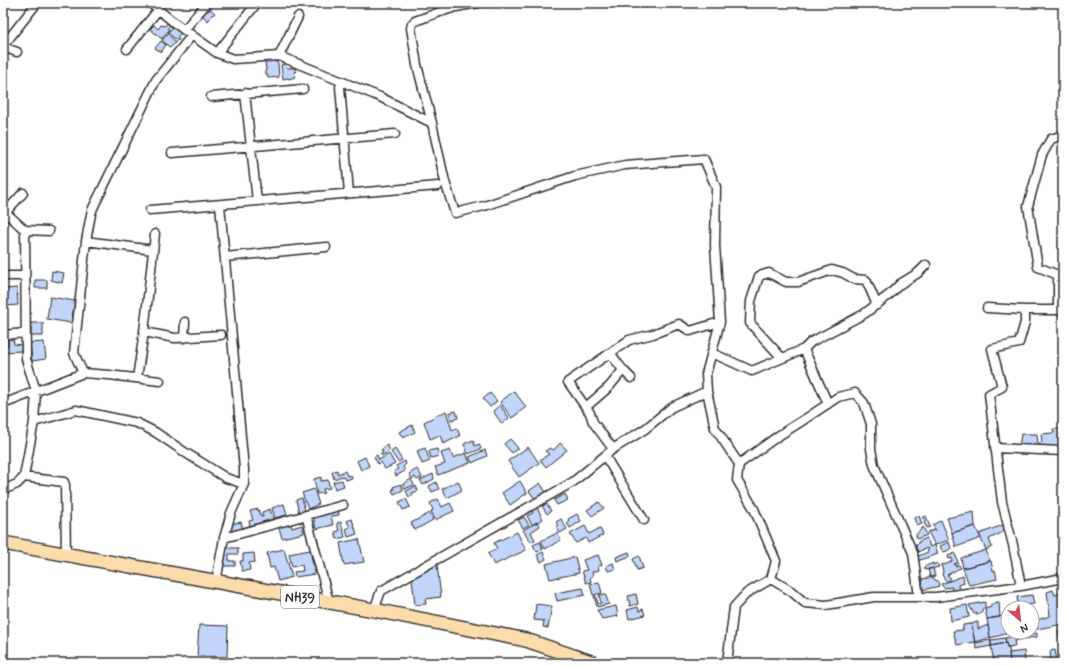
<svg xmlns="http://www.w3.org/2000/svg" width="1066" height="666" viewBox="0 0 1066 666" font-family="Mynerve,sans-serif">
  <rect width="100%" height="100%" fill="#fff"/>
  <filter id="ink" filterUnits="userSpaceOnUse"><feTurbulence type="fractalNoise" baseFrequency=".025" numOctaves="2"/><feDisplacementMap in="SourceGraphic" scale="8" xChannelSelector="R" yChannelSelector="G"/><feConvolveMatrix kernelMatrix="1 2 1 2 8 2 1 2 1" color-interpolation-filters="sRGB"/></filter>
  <g filter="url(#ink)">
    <!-- building -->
    <path fill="#c2d5fb" stroke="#2b2b2b" d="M 210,9 L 215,13 L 213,15 L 211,15 L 212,16 L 208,21 L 202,15 L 206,11 L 208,11 Z
      M 167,23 L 170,25 L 168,28 L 169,30 L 162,39 L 150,29 L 154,25 L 158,29 L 161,25 L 165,26 Z
      M 173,26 L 181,33 L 177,37 L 179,39 L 178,41 L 168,33 Z
      M 167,34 L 176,42 L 170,48 L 162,40 Z
      M 161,41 L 166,45 L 161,52 L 155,48 Z
      M 274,61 L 278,63 L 279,77 L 268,78 L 267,75 L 265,72 L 266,69 L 265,62 Z
      M 285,64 L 286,67 L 288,68 L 295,68 L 296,71 L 294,73 L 295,77 L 289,79 L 288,78 L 283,79 L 281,65 Z
      M 52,271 L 64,273 L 62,283 L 51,280 Z
      M 35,280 L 47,280 L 47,288 L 35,288 Z
      M 17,288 L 18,305 L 6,306 L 5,289 Z
      M 50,297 L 75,301 L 71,323 L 47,319 Z
      M 31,323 L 43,323 L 43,336 L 31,336 Z
      M 7,338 L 13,339 L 14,344 L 22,345 L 21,351 L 4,352 L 4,346 L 8,345 Z
      M 44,342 L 46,359 L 32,361 L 30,343 Z
      M 514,391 L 526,407 L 512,418 L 500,402 Z
      M 490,393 L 497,401 L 490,407 L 483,399 Z
      M 500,405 L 509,418 L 502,424 L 493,411 Z
      M 446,411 L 452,430 L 457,428 L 460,436 L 443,444 L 440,435 L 430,439 L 424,422 Z
      M 456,411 L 458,418 L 451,420 L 449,413 Z
      M 412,425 L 415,432 L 403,438 L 399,432 Z
      M 1053,429 L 1063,429 L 1063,447 L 1019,448 L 1021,434 L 1037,434 L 1038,444 L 1042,442 L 1041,434 L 1054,433 Z
      M 510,439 L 518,448 L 512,453 L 504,444 Z
      M 473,440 L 475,446 L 479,444 L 481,449 L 468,454 L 464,444 Z
      M 560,443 L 567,450 L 546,467 L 540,460 L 549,454 L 545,451 L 550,448 L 554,450 Z
      M 387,445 L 390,450 L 382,456 L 380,454 L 383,453 L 381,450 Z
      M 528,447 L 539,463 L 519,477 L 508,461 Z
      M 425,448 L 430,461 L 422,464 L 417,451 Z
      M 395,449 L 402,460 L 398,462 L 391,452 Z
      M 437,449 L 439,456 L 431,458 L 429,451 Z
      M 450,450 L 453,458 L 466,453 L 470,463 L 438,475 L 435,467 L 445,464 L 441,453 Z
      M 485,450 L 487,456 L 472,463 L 469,457 Z
      M 389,454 L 395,464 L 385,469 L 381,462 L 378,464 L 374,457 L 377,455 L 379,460 Z
      M 365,457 L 369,466 L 361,470 L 357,461 Z
      M 405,461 L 406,464 L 403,467 L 405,471 L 396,476 L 394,471 L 398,469 L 396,466 Z
      M 417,469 L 422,477 L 417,480 L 415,477 L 412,479 L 409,474 Z
      M 337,470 L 338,474 L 345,471 L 347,476 L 351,475 L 352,478 L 346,480 L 342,476 L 334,479 L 332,472 Z
      M 433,474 L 434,479 L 423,485 L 420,480 Z
      M 321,477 L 321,481 L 328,480 L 330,488 L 323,489 L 324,493 L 317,494 L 314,479 Z
      M 411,479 L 414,485 L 405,489 L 403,484 Z
      M 342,480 L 344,486 L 335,489 L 333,482 Z
      M 458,481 L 462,490 L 447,498 L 442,489 Z
      M 520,481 L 527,493 L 510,505 L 502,493 Z
      M 436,482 L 439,489 L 432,492 L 429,486 Z
      M 540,483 L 546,492 L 535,499 L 529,491 Z
      M 401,484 L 403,490 L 394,494 L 392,490 L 394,490 L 393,487 Z
      M 416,486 L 418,491 L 412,493 L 413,495 L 409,497 L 406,491 Z
      M 314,489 L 319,504 L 308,509 L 302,493 Z
      M 565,494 L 568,500 L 557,505 L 554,500 Z
      M 302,498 L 305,511 L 299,513 L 296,500 Z
      M 406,499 L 410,507 L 403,510 L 399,502 Z
      M 438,499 L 442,507 L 450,503 L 454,511 L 435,520 L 431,511 L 433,510 L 430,503 Z
      M 599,502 L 604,508 L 592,516 L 587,510 Z
      M 284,504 L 287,515 L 275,518 L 272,508 Z
      M 547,504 L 551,511 L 547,514 L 542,506 Z
      M 536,506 L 543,519 L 532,525 L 527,516 L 533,513 L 531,509 Z
      M 258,509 L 261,517 L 263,517 L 262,512 L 270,509 L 273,519 L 250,526 L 249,521 L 253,520 L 250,511 Z
      M 338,509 L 339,515 L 331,516 L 333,525 L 316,529 L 313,515 Z
      M 974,512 L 975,526 L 952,533 L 947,518 Z
      M 430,513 L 433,520 L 415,530 L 411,523 Z
      M 577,514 L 581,521 L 570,528 L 567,523 L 569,522 L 568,519 Z
      M 919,516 L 922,524 L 917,526 L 914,518 Z
      M 926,516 L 930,527 L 927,528 L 924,523 L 925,519 L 922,518 Z
      M 524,517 L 529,525 L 523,528 L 518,520 Z
      M 352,519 L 357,534 L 348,537 L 346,529 L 350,527 L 347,521 Z
      M 561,519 L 567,529 L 560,533 L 556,526 L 558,525 L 556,522 Z
      M 941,520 L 949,540 L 935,545 L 928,532 L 935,530 L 933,525 Z
      M 241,522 L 243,529 L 231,531 L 229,524 Z
      M 290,522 L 292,528 L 302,525 L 304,533 L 282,538 L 278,525 Z
      M 341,522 L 345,537 L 337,539 L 335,532 L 339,531 L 337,523 Z
      M 537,522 L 540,526 L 531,532 L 535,540 L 531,542 L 523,530 Z
      M 1003,525 L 1005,531 L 989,539 L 992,547 L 986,550 L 979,534 Z
      M 585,526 L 589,534 L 600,528 L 603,535 L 588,543 L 586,538 L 576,543 L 570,534 Z
      M 975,526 L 981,538 L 956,547 L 952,533 Z
      M 923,527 L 927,535 L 917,539 L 916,535 Z
      M 517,532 L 526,550 L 494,565 L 488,553 L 497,549 L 494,543 Z
      M 557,533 L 561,540 L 545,549 L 541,541 Z
      M 927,538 L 930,547 L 935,545 L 938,554 L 917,561 L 916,557 L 928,552 L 927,548 L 915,553 L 913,549 L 916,547 L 916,545 L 918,544 L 918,542 Z
      M 359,539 L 364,562 L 344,565 L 340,543 Z
      M 540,542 L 543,549 L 537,552 L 533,545 Z
      M 949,542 L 951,548 L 947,551 L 943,552 L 940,546 Z
      M 224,548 L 238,548 L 238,554 L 229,554 L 229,561 L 235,561 L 235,566 L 223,566 Z
      M 284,549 L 292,577 L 278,581 L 274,567 L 270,568 L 267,553 Z
      M 310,550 L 315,574 L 295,577 L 294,572 L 303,571 L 302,565 L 292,567 L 289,554 Z
      M 986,550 L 990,561 L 963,568 L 961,558 Z
      M 543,552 L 546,559 L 541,562 L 537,555 Z
      M 629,552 L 630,556 L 617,561 L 616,557 Z
      M 254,553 L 255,562 L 249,563 L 250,570 L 242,571 L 240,561 L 243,561 L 243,554 Z
      M 955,553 L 958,563 L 954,564 L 955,566 L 959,565 L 961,568 L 958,569 L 947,575 L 951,578 L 947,582 L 942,575 L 943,571 L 941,565 L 947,564 L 952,561 L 952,558 L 949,559 L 948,556 Z
      M 598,555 L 602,565 L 598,566 L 599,570 L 592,572 L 593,576 L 590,577 L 591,582 L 586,583 L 582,571 L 587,570 L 583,560 Z
      M 639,556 L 643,568 L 637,570 L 633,559 Z
      M 575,557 L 579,573 L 550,579 L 546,564 Z
      M 991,561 L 993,571 L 995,570 L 997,579 L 969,585 L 963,568 Z
      M 613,563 L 615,569 L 608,571 L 606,566 Z
      M 933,563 L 933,565 L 937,563 L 939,567 L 925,570 L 924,567 Z
      M 437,565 L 441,597 L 425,599 L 426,604 L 415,605 L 412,579 Z
      M 933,568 L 935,576 L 930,577 L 928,569 Z
      M 963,576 L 964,583 L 958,585 L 959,589 L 952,591 L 952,587 L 944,588 L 941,584 Z
      M 933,577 L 935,580 L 938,581 L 939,586 L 923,590 L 922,579 Z
      M 599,582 L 602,593 L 593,595 L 590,584 Z
      M 583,588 L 585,595 L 557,601 L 555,593 Z
      M 1053,590 L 1055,595 L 1062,593 L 1063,600 L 1063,624 L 1037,629 L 1037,620 L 1050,616 L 1047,592 Z
      M 605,594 L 609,604 L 597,607 L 594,596 L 596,596 L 598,604 L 601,603 L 599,595 Z
      M 636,594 L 638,604 L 630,606 L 628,596 Z
      M 1032,595 L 1034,604 L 1018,606 L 1017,597 Z
      M 985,602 L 985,609 L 982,609 L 982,613 L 977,615 L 977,612 L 974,614 L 969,605 Z
      M 996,602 L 999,602 L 1000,617 L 987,619 L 985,609 L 991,607 L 991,604 L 995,604 Z
      M 536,604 L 552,606 L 548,628 L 543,627 L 544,621 L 534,620 Z
      M 967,605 L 969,617 L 951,621 L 950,608 Z
      M 616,606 L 618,616 L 602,619 L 597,610 Z
      M 638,607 L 639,611 L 643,609 L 645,615 L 629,619 L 627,610 Z
      M 1003,616 L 1008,616 L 1008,632 L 1019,632 L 1005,634 Z
      M 1003,616 L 1005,634 L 990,638 L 987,619 Z
      M 1036,617 L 1037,629 L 1032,630 L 1032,618 Z
      M 978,622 L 978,629 L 988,625 L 990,638 L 975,642 L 971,624 Z
      M 971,624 L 975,642 L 957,645 L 953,631 L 963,630 L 963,625 Z
      M 199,625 L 228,626 L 227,657 L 197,656 Z
      M 1063,630 L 1063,655 L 1062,655 L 1058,631 Z
      M 1037,633 L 1037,637 L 1023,639 L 1022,635 Z
      M 1022,635 L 1023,639 L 1014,641 L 1015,646 L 1007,647 L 1005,638 Z
      M 1005,638 L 1006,643 L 991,646 L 991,640 Z
      M 991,640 L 991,646 L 977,649 L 975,643 Z
      M 1006,643 L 1007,647 L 1009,647 L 1010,663 L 994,663 L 991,646 Z
      M 1055,650 L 1057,661 L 1051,663 L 1050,651 Z
      M 1024,651 L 1025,661 L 1010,663 L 1009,653 Z"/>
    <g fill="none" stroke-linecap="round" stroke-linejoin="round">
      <defs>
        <path id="street" d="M 150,3 L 176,24 L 217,53 L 233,59 L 279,56 L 380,97 L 432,123
          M 478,3 L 456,7 L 440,12 L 415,21 L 412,24 L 411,28 L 417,65 L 432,123 L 445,182 L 455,213 L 484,206 L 575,176 L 625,165 L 704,159 L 716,187 L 715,245 L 720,322 L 706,374 L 707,391 L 715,428 L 739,464 L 737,480 L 754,509 L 776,561 L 771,579 L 747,593 L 734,607 L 727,663
          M 184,30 L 207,3
          M 3,46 L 37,3
          M 3,47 L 17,52
          M 127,49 L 158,10
          M 217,53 L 257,3
          M 279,56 L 298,17
          M 340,87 L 349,193
          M 245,93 L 257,201
          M 211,97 L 303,89
          M 172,153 L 395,134
          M 150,210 L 438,186
          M 5,212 L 25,230 L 49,231
          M 3,215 L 23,193
          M 86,241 L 153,250
          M 225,257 L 326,247
          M 3,276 L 25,276
          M 987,308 L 1025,310 L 1062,310
          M 1058,310 L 1058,275 L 1038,267 L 1028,206 L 1042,155 L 1051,139 L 1063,135
          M 144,332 L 175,338 L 221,335
          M 3,335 L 25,333
          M 184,338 L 185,322
          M 804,349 L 828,404
          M 610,353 L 623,370 L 631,378
          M 712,353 L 752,371 L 804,349 L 811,342 L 864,314 L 889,295 L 900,284 L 918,273 L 926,265
          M 782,358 L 750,323 L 751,301 L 759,276 L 769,273 L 786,282 L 798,282 L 832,270 L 843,273 L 854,279 L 866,280 L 877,305
          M 83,373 L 74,353 L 86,241 L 91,214 L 93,208 L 156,80 L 192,35
          M 137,378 L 144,332 L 155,234
          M 3,404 L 83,373 L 109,375 L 160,381
          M 586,407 L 609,387 L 623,370
          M 34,422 L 76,410 L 137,423 L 155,432 L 186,453 L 226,478 L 244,484
          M 995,448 L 1063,451
          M 613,449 L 593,422 L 590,413 L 568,382 L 629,340 L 653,334 L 679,324 L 690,331 L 720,322
          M 605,456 L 644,520
          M 739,464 L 778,436 L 805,419 L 838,397 L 855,393 L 864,403 L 871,424 L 871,449 L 874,465 L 913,553 L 919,597
          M 24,477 L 64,482 L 65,485 L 66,555
          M 3,490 L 17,484 L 24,477 L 34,422 L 36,391 L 26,359 L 25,230
          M 306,515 L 329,602
          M 224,538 L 343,505
          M 771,579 L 791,591 L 805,603 L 826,605 L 874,597 L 936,597 L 1021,586 L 1063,578
          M 216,582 L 224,538 L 231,513 L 244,484 L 244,469 L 220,205
          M 1021,586 L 1013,545 L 1002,502 L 989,394 L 1002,387 L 992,349 L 1019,343 L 1025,322 L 1025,310
          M 374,610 L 381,591 L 573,482 L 613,449 L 645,429 L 672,407 L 707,391"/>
        <path id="primary" d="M 3,543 L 374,610 L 526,640 L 594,663"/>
      </defs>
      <!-- street casing -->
      <use href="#street" stroke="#2b2b2b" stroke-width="11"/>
      <!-- primary casing -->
      <use href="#primary" stroke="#2b2b2b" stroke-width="16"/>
      <!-- street -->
      <use href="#street" stroke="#fff" stroke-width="8"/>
      <!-- primary -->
      <use href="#primary" stroke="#fcdcac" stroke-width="13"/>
    </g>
  </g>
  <g text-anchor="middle" stroke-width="3" stroke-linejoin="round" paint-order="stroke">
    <!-- shield labels -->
    <rect fill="#fff" stroke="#6b6b6b" stroke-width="1" x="281" y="586" width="38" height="22" rx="3"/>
    <g font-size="13" font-weight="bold" fill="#2b2b2b">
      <text x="300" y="602">NH39</text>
    </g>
  </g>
  <!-- margin -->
  <rect width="1066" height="666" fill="none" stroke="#fff" stroke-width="16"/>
  <rect x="8" y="8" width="1050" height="650" fill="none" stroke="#2b2b2b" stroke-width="1.5" filter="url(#ink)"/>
  <!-- north arrow -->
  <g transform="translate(1020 620) rotate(152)"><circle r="19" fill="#ffffff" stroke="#aaaaaa"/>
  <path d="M0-3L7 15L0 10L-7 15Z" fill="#d1495b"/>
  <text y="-6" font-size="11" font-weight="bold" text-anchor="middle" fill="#2b2b2b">N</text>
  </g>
</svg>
